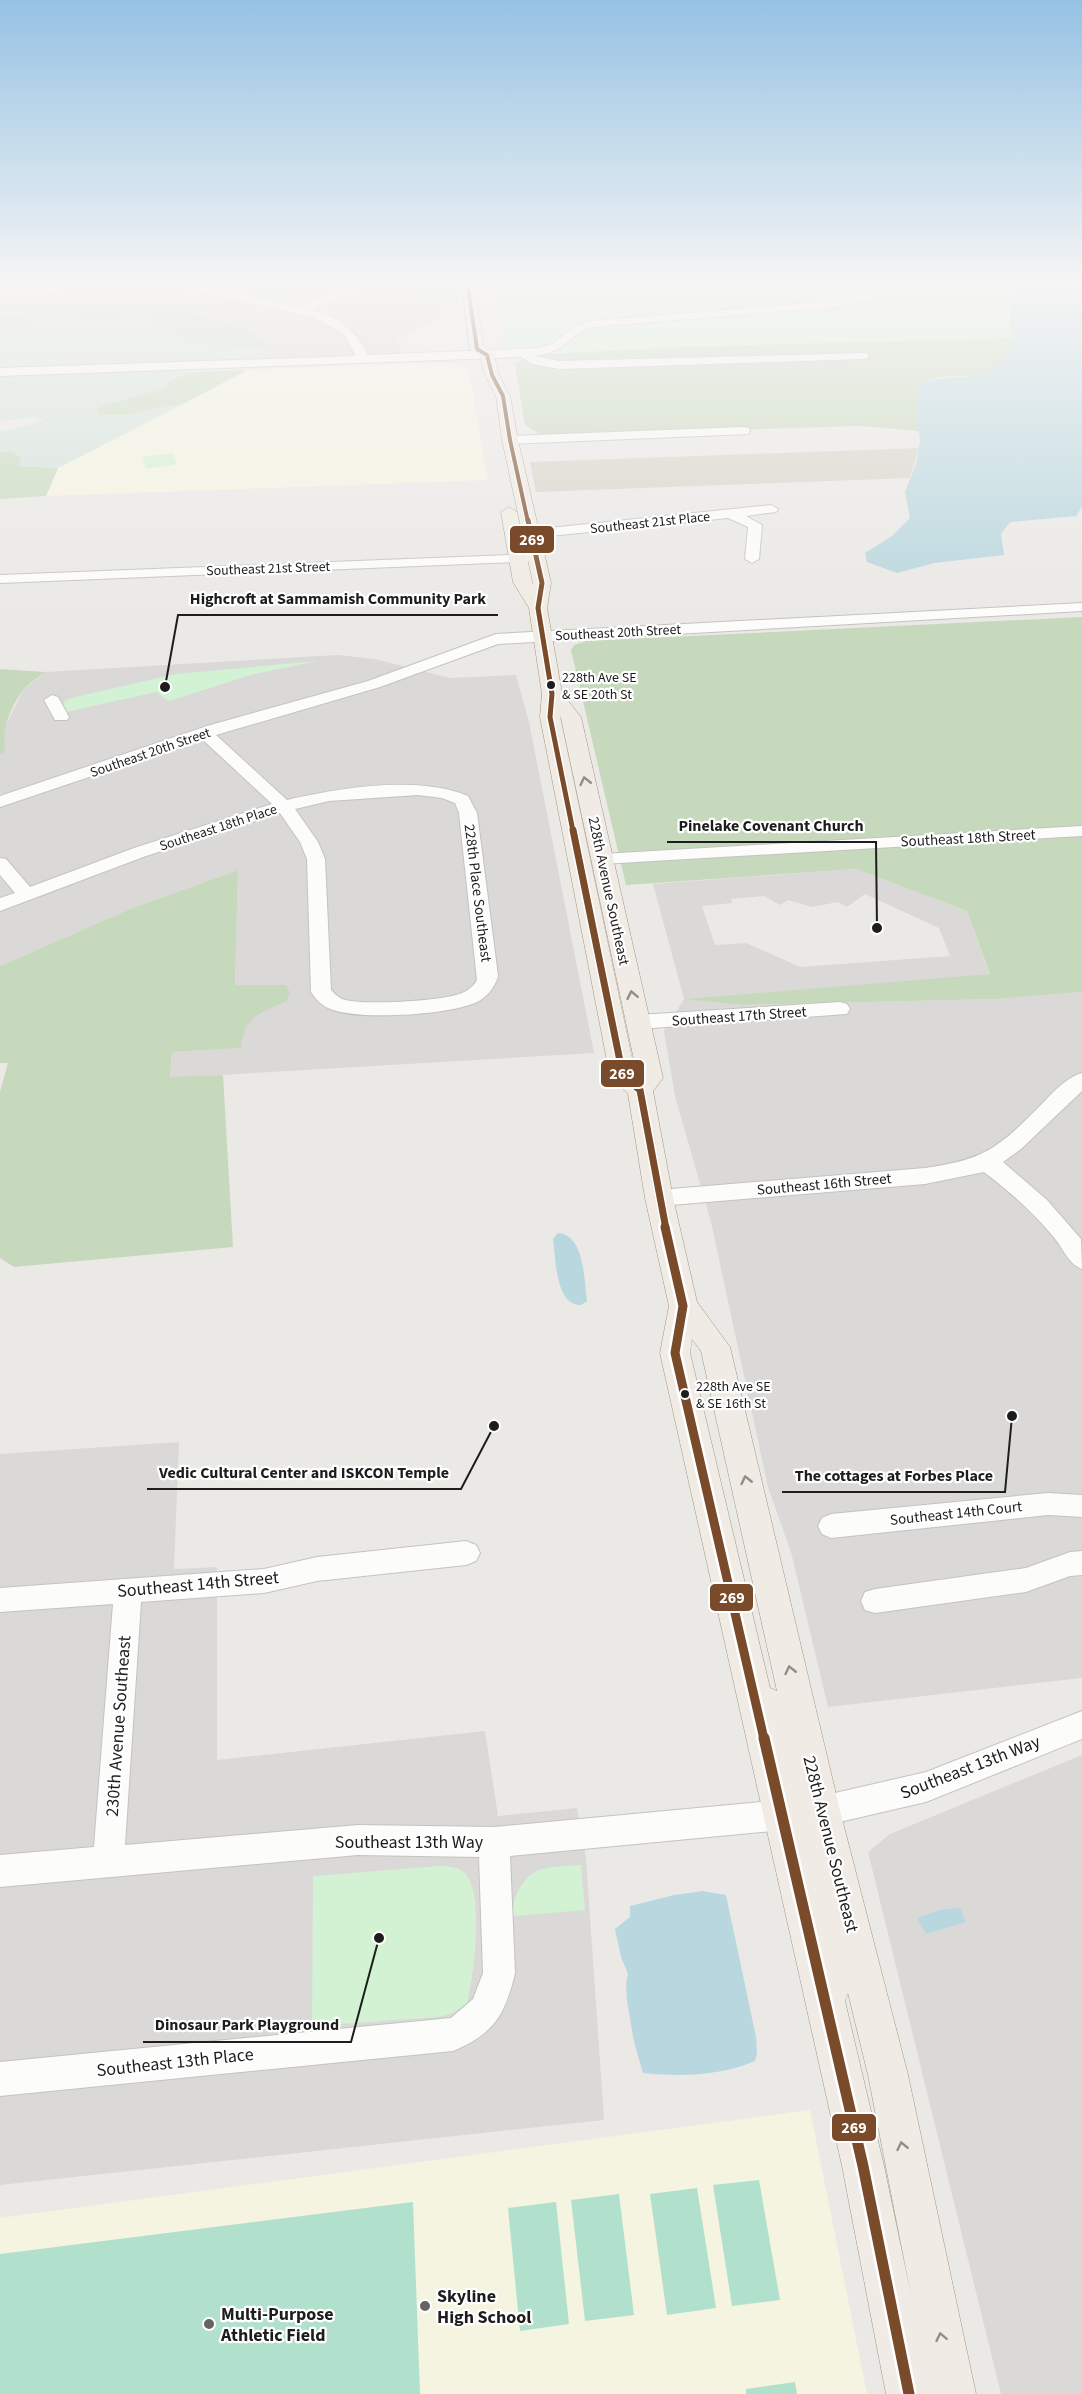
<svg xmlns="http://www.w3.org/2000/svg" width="1082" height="2394" viewBox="0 0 1082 2394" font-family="'Source Sans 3',sans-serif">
  <rect width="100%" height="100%" fill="#ebe9e6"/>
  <!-- residential -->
  <path fill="#dad9d7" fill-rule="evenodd" d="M 0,280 L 418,280 L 421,283 L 423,292 L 409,303 L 449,307 L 433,323 L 398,338 L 401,354 L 275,358 L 253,332 L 46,314 L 0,315 Z
    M 338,655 L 375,659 L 450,678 L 516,675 L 529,722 L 594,1053 L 170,1078 L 172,1052 L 240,1048 L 242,1034 L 251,1020 L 265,1010 L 286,1002 L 286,985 L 235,985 L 238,870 L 130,909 L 0,966 L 0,754 L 6,752 L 3,741 L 6,725 L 23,690 L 45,672 Z
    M 856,869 L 967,911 L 990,975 L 688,999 L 741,1005 L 996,999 L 1082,992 L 1082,1678 L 828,1707 L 791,1552 L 768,1487 L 711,1222 L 675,1096 L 664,1031 L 684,999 L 653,884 ZM 865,894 L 939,928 L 950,956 L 800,967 L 746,943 L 715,945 L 702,906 L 732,903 L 731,899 L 764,896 L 780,905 L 788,900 L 812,907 L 838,902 L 847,907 Z
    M 179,1442 L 174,1569 L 217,1567 L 217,1760 L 485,1731 L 498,1816 L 577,1808 L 586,1858 L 604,2120 L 0,2185 L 0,1454 Z
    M 1082,1755 L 1082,2394 L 1001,2394 L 868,1852 L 890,1834 Z"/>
  <!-- education -->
  <path fill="#f5f4e0" d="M 442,363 L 458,365 L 469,370 L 488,480 L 46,496 L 58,468 L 247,370 Z
    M 810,2110 L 867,2394 L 0,2394 L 0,2218 Z"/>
  <!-- construction -->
  <path fill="#d4d4c8" d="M 919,448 L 910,478 L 536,492 L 530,462 Z"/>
  <!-- forest -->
  <path fill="#c7d9bc" d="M 418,280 L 458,280 L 457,302 L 449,307 L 408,303 L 423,292 L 421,283 Z
    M 492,280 L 1023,280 L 1014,294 L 1015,338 L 1004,361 L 988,375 L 939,377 L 920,384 L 916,410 L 919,431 L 859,426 L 542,436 L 525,425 L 515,364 L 531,355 L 505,347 L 496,303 L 498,300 Z
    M 139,303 L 166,305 L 170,312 L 197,314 L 253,332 L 267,348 L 192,344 L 179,340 L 176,328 C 139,316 97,328 63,315 L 81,306 Z
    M 0,315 L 25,318 L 28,327 L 0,332 Z
    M 247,370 L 185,403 L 127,415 L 99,415 L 97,408 L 190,372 Z
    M 0,452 L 13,452 L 22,458 L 18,466 L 58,468 L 46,496 L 0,499 Z
    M 1082,617 L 1082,992 L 996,999 L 741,1005 L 684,999 L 990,974 L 967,911 L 856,869 L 626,885 L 571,650 L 574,645 L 586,641 Z
    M 0,669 L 45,672 C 39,677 29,683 23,690 C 11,706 0,733 6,752 L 0,754 Z
    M 238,870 L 235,985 L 286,985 L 290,993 L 286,1002 C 261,1012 243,1018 241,1048 L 172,1052 L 170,1077 L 223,1075 L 233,1247 L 14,1267 L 0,1258 L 0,1092 L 8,1063 L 0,1063 L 0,966 L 130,909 Z"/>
  <!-- wetland -->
  <path fill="#d3e2d9" d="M 46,314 L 63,315 L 76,320 L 152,317 L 159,323 L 176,328 L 180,340 L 192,344 L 267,348 L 275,358 L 223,361 L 170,378 L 165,388 L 97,408 L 99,415 L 127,415 L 185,403 L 58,468 L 17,466 L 22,458 L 13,452 L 0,452 L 0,432 L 44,421 L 36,417 L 0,421 L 0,332 L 27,327 L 25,318 L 12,315 Z"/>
  <!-- park -->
  <path fill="#d3f1d3" d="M 492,280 L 1023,280 L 1014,294 L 1014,338 L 682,347 L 532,355 L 505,347 L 496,303 L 498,300 Z
    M 173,453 L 177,464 L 146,469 L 142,457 Z
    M 318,661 L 251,675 L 169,701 L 156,692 L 66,712 L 63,704 L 66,700 L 75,697 L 176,674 Z
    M 581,1865 L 585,1910 L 513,1916 C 511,1898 524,1874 542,1869 C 553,1866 568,1866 581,1865 Z
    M 440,1866 C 448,1866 460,1867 466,1874 C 484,1896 474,1977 467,2003 L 453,2013 L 438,2017 L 312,2026 L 313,1876 Z"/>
  <!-- pitch -->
  <path fill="#b1e1cd" d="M 759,2180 L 780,2300 L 732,2306 L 713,2185 Z
    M 697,2188 L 716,2308 L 667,2315 L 650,2194 Z
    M 619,2194 L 634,2315 L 585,2321 L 571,2200 Z
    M 413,2202 L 420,2394 L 0,2394 L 0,2254 Z
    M 556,2202 L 569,2324 L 520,2331 L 508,2208 Z
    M 795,2382 L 797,2394 L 746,2394 L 746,2389 Z"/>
  <!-- water -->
  <path fill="#b9d7de" d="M 1022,280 L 1082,280 L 1082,507 L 1076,516 L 1010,522 L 1001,534 L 1004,555 L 934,563 L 897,573 L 867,562 L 865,553 L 892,536 L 910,518 L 905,492 L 917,461 L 920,441 L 916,410 L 920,384 C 966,367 991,394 1014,338 C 1006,320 1012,297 1022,280 Z
    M 284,281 L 290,283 L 280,289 L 283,294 L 303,300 C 294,303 272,295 260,294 L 257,285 Z
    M 558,1233 C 585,1235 584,1280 587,1301 L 581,1305 C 555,1306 556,1258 553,1239 Z
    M 703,1891 L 726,1895 L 756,2037 L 757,2053 L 755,2061 C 721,2076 679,2077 643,2073 L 634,2042 L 627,2000 L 626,1984 L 628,1974 L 621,1957 L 615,1929 L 630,1917 L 630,1906 L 674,1895 Z
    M 960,1908 L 966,1922 L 926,1934 L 917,1918 L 939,1910 Z"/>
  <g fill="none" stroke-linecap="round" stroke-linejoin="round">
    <defs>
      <path id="minor" d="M 68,280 L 83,280 L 49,294 L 0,296 L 0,290 L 48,288 Z
        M 158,280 L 178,280 L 299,307 L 364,280 L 401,280 L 396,283 L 378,281 L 312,310 C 338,316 357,332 368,355 L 538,348 L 552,344 L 574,326 L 591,321 L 844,300 L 882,289 L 895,280 L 905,280 L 899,289 L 909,290 L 968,280 L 993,280 L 988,283 L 909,296 L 886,294 L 845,306 L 592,327 C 568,334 567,352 535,356 L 559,361 L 868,353 L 868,357 L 864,359 L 559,369 L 532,364 L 521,357 L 0,376 L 0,368 L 356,356 L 344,334 L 314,318 L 163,283 Z
        M 744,427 L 749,428 L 750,431 L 749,434 L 510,444 L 504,440 L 510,436 Z
        M 771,505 L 778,509 L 776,512 L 746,516 L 762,525 L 759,559 L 752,563 L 745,559 L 748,527 L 728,518 L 530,538 L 523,534 L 530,530 Z
        M 537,554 L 544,558 L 542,561 L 0,583 L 0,575 Z
        M 1082,603 L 1082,611 L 498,644 L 380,687 L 216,735 L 287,800 C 340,788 417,775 468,796 L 477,813 L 498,976 C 495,988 486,998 475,1003 C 447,1015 354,1021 328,1008 C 321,1005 315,998 311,992 L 307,859 L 300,842 L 280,813 L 146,856 L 0,911 L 0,898 L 15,893 L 0,875 L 0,858 L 6,859 L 30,887 L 134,848 L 272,804 L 202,739 L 0,807 L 0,796 L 207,726 L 368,681 L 496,634 ZM 418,795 L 442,798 L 455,803 L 459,813 L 477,980 C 474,986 467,992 459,994 C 441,1001 360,1006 342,999 C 338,997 334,993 331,990 L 325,859 L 318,842 L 295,809 L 329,801 Z
        M 52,695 L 58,697 L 69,717 L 67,720 L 55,720 L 44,700 Z
        M 1082,826 L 1082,836 L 602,864 L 596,863 L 593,859 L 596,855 L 602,854 Z
        M 840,1002 L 847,1004 L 850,1009 L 847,1014 L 638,1029 L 631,1027 L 628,1022 L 631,1017 L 638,1015 Z
        M 1082,1073 L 1082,1091 L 1021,1149 L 1003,1162 L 1047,1200 L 1081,1239 L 1082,1269 C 1068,1264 1062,1246 1052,1235 C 1032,1211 1009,1191 984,1172 L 925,1184 L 659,1206 L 651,1204 L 648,1198 L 651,1192 L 659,1190 L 925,1168 C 981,1160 996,1150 1036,1110 C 1049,1097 1064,1078 1082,1073 Z
        M 1048,1493 L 1082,1495 L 1082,1517 L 1048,1515 L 831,1538 L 822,1534 L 818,1526 L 822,1518 L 831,1514 Z
        M 466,1541 L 476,1545 L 480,1553 L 476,1561 L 466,1565 L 317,1581 L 264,1593 L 141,1602 L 125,1845 L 358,1825 L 494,1827 L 783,1800 L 794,1804 L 798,1815 L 794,1826 L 783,1830 L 510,1856 L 515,1973 C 505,2015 494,2034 453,2051 L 0,2096 L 0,2062 L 451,2018 L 473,1999 L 483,1973 L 479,1857 L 358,1855 L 0,1887 L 0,1855 L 94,1847 L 113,1604 L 0,1612 L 0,1588 L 264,1569 L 317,1557 Z
        M 1082,1551 L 1082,1575 L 1070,1576 L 1026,1592 L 875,1613 L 865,1610 L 861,1601 L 865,1592 L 875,1589 L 1026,1568 L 1070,1552 Z
        M 1082,1711 L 1082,1739 L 926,1802 L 822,1826 L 811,1822 L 807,1811 L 811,1800 L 822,1796 L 926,1772 Z"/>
      <path id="major" d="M 461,280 L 473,280 L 484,347 L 494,355 L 499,375 L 510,396 L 518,440 L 551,583 L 547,608 L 562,693 L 581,717 L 663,1078 L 653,1091 L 673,1198 L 697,1302 L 730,1347 L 840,1811 L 908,2075 L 976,2394 L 886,2394 L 842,2166 L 660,1353 L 669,1306 L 645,1198 L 628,1094 L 610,1076 L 540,717 L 542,694 L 529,608 L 513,582 L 501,512 L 509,507 L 517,512 L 533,585 L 533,583 L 502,440 L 496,396 L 485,375 L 480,357 L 470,349 ZM 560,716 L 561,718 L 637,1074 L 635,1072 ZM 692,1339 L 701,1351 L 777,1691 L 770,1688 L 690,1353 ZM 848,1993 L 868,2075 L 911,2295 L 884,2166 L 845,2001 Z"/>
    </defs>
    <!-- minor casing -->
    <use href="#minor" stroke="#c4c3c2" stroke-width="2"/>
    <!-- major casing -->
    <use href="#major" stroke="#a19683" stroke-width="1"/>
    <!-- minor -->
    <use href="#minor" fill="#fcfcfb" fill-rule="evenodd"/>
    <!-- major -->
    <use href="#major" fill="#f0ebe4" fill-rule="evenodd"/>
    <defs>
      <path id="bus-1-far4" d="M 467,280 L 477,349 L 487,355 L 492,375 L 503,396 L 510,440 L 528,522"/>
      <path id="bus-1-far3" d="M 528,520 L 542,583 L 538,608 L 552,694 L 550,717 L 573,831"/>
      <path id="bus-1-far2" d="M 573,830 L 623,1076 L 640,1090 L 666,1229"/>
      <path id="bus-1-far1" d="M 665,1227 L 683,1306 L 675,1353 L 764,1739"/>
      <path id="bus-1" d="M 764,1738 L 863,2166 L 909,2394"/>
    </defs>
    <!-- bus-1-far4 casing -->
    <use href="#bus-1-far4" stroke="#fff" stroke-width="6"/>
    <!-- bus-1-far3 casing -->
    <use href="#bus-1-far3" stroke="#fff" stroke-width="8"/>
    <!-- bus-1-far2 casing -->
    <use href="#bus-1-far2" stroke="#fff" stroke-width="10"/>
    <!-- bus-1-far1 casing -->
    <use href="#bus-1-far1" stroke="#fff" stroke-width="14"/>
    <!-- bus-1 casing -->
    <use href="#bus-1" stroke="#fff" stroke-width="16"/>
    <!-- bus-1-far4 -->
    <use href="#bus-1-far4" stroke="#7a4b2a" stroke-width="4"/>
    <!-- bus-1-far3 -->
    <use href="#bus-1-far3" stroke="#7a4b2a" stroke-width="5"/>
    <!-- bus-1-far2 -->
    <use href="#bus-1-far2" stroke="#7a4b2a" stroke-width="7"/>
    <!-- bus-1-far1 -->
    <use href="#bus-1-far1" stroke="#7a4b2a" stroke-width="9"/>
    <!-- bus-1 -->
    <use href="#bus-1" stroke="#7a4b2a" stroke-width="11"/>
  </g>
  <!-- one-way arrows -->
  <defs><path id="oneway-chevron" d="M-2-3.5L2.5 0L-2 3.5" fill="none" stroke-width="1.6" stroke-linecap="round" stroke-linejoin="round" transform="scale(1.5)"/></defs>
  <g stroke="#918e8a">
    <use href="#oneway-chevron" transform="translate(585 781) rotate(-103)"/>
    <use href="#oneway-chevron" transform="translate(632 995) rotate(-102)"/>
    <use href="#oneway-chevron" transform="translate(746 1480) rotate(-103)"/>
    <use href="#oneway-chevron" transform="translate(790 1670) rotate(-103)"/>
    <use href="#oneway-chevron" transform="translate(902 2146) rotate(-102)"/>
    <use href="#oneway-chevron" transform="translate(941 2337) rotate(-102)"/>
  </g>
  <!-- sky -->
  <linearGradient id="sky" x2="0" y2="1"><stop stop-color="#95c2e4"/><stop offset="0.46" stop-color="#f6f5f4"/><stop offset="1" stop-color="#f6f5f4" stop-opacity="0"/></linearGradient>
  <rect width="1082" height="615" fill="url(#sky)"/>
  <!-- markers -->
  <g fill="#1d1d1d" stroke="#fff" stroke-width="2">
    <circle cx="551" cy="685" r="5"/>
    <circle cx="685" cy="1394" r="5"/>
  </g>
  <g fill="#656463" stroke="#fff" stroke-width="2">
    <circle cx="425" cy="2306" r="6"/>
    <circle cx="209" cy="2324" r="6"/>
  </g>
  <g text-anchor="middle" stroke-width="4.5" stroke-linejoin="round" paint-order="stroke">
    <!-- far-street labels -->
    <g font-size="14" fill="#1d1d1d" stroke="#fff">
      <text transform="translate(650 522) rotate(-6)" y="5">Southeast 21st Place</text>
      <text transform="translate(268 568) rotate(-2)" y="5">Southeast 21st Street</text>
      <text transform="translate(618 632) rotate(-3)" y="5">Southeast 20th Street</text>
      <text transform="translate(150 752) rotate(-19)" y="5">Southeast 20th Street</text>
      <text transform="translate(218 827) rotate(-18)" y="5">Southeast 18th Place</text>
    </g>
    <!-- bus labels -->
    <g font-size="14" fill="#1d1d1d" stroke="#fff" text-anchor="start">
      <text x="562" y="682">228th Ave SE<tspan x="562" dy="17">&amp; SE 20th St</tspan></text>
      <text x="696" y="1391">228th Ave SE<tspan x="696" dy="17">&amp; SE 16th St</tspan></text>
    </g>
    <!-- street labels -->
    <g font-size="15" fill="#1d1d1d" stroke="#fff">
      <text transform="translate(968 838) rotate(-3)" y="5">Southeast 18th Street</text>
      <text transform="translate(609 891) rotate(78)" y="5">228th Avenue Southeast</text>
      <text transform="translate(478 893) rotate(83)" y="5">228th Place Southeast</text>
      <text transform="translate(739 1016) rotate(-4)" y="5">Southeast 17th Street</text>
      <text transform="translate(824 1184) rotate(-5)" y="5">Southeast 16th Street</text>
      <text transform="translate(956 1513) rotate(-6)" y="5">Southeast 14th Court</text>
    </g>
    <!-- near-street labels -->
    <g font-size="18" fill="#1d1d1d" stroke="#fff">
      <text transform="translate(198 1584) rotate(-5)" y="6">Southeast 14th Street</text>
      <text transform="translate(118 1726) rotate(-86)" y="6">230th Avenue Southeast</text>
      <text transform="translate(970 1767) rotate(-21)" y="6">Southeast 13th Way</text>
      <text x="409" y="1848">Southeast 13th Way</text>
      <text transform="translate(831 1844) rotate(76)" y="6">228th Avenue Southeast</text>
      <text transform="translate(175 2062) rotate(-6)" y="6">Southeast 13th Place</text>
    </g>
    <!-- near-poi labels -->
    <g font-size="18" font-weight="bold" fill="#1d1d1d" stroke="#fff" text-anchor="start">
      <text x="437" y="2302">Skyline<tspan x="437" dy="21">High School</tspan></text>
      <text x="221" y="2320">Multi-Purpose<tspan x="221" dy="21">Athletic Field</tspan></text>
    </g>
  </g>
  <!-- callouts -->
  <path fill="none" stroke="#1d1d1d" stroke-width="2" d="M165 687L178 615H498M877 928L876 842H667M494 1426L461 1489H147M1012 1416L1005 1492H782M379 1938L351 2042H143"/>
  <g fill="#1d1d1d" stroke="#fff" stroke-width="2">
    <circle cx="165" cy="687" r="6"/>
    <circle cx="877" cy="928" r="6"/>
    <circle cx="494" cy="1426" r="6"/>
    <circle cx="1012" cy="1416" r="6"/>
    <circle cx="379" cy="1938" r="6"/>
  </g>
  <g font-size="16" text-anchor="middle" font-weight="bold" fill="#1d1d1d" stroke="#fff" stroke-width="4.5" stroke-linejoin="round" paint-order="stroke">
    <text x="338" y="604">Highcroft at Sammamish Community Park</text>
    <text x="771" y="831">Pinelake Covenant Church</text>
    <text x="304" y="1478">Vedic Cultural Center and ISKCON Temple</text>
    <text x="894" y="1481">The cottages at Forbes Place</text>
    <text x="247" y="2030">Dinosaur Park Playground</text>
  </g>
  <g stroke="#fff" stroke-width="2">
    <rect x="509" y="525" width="46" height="29" rx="6" fill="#7a4b2a"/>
    <rect x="600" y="1059" width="45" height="29" rx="6" fill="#7a4b2a"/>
    <rect x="709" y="1583" width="45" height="29" rx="6" fill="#7a4b2a"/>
    <rect x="831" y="2113" width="46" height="29" rx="6" fill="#7a4b2a"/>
  </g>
  <g font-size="16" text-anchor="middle" font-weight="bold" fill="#fff">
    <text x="532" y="545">269</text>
    <text x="622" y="1079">269</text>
    <text x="732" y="1603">269</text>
    <text x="854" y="2133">269</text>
  </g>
</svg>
